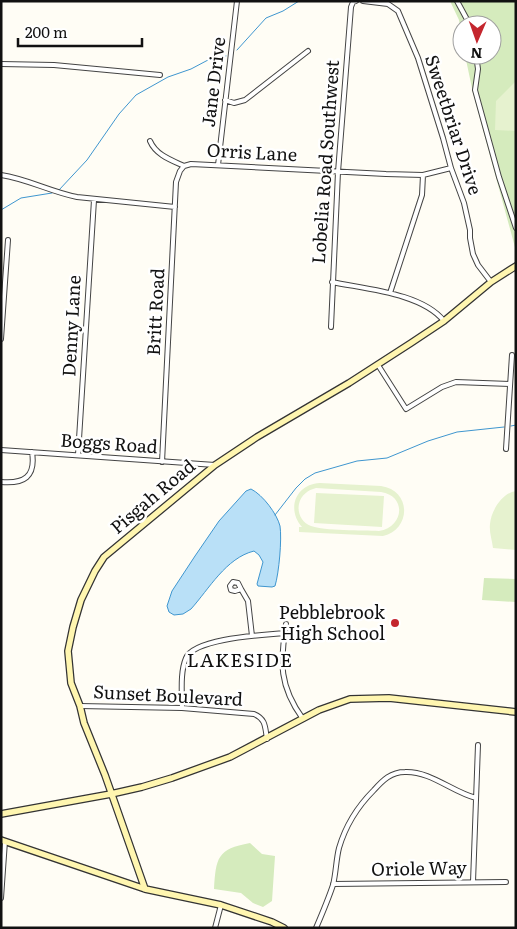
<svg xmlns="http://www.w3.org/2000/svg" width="517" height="929" viewBox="0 0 517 929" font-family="Literata,serif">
  <rect width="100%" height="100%" fill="#fffdf5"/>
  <!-- green -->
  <path fill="#d5ebbd" d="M 450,1 L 516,1 L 516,251 L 473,93 L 465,55 L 492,55 L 492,25 L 462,25 L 462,37 L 459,20 Z
    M 484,578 L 516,579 L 516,602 L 482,600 Z
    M 250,843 L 262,854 L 275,856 L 272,901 L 263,907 L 253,903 L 241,893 L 214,889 C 216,858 217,849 250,843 Z"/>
  <!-- pitch -->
  <path fill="#e6f2cf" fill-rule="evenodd" d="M 516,81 L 516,131 L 495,130 L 496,101 Z
    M 320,483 L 381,486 C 411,490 412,529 383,536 L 299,532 L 299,527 L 302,527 C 286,509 296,484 320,483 ZM 316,488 L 381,492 C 407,496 404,527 379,531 C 363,530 324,531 311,526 C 302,523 297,513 299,504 C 301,495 308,490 316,488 Z
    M 516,491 L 516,550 L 493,548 C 492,540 489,532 490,524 C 491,511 502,493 516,491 Z
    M 316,493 L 384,496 L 382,527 L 314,523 Z"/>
  <!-- water -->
  <path fill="#b9e0f7" stroke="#3f96cf" d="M 251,489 C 263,495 277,514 280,526 C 282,539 279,573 275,586 L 272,587 L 258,586 L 257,584 L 263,562 L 259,555 L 254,551 C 226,558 209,589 191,609 L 183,614 L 174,615 L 169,612 L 167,606 L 172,591 L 195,556 L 219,521 L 246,491 Z"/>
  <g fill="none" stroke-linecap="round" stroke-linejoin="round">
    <!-- stream -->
    <path stroke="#3f96cf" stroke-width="1" d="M 237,50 L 266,18 L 283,11 L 299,1
      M 59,190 L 87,160 L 119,114 L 136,95 L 168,77 L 191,69 L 208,60 L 226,56
      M 1,210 L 21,198 L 52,193
      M 511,426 L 516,425
      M 275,515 L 296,488 L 305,479 L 315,473 L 357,461 L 387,458 L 428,441 L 457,432 L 504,427"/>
    <defs>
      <path id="street" d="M 363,1 L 388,4 L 398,11 L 418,58 L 443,138 L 451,168 L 464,203 L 470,230 L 470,238 L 473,254 L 478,265 L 491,282
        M 457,1 L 470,25
        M 476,55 L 478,69 L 475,90 L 499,177 L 516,228
        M 1,64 L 54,65 L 160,75
        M 225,100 L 234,103 L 245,100 L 308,51
        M 150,141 C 156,155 171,160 184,166 L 191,164 L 386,174 L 423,175 L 451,168
        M 218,165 L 237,1
        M 1,175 C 28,179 51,192 77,197 L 175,207
        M 332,282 C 365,289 422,293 444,321
        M 390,293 L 422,195 L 423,175
        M 331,327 L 338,172 L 351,7 L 353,2 L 356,1
        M 1,339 L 8,240
        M 378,365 L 406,409 L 442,387 L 456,382 L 510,384
        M 506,449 L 512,355
        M 1,450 L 215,465
        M 78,455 L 94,200
        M 162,462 L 176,182 L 180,171 L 184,166
        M 1,482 C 24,484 36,477 32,452
        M 233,582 L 238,583 L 241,589 L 235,591 L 231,590 L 230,586 Z
        M 241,589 L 248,601 L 252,636
        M 286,624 C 280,663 279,686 303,719
        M 80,706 L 182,708 L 254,714 C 266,719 265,727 267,739
        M 182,708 C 182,692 180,672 186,658 C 195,638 264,635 285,633
        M 473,882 L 478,745
        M 333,884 L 506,882
        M 1,898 L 5,841
        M 215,928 L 221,905
        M 316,928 C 322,914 328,900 333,885 C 336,873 336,860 339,848 C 346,824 357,807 374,790 C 383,780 391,772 405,772 C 431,771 452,792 476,798"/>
      <path id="secondary" d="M 1,814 L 111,794 L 142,787 L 172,778 L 230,757 L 319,710 L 350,699 L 389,698 L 516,712
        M 1,840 L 145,889 L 221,905 L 272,922 L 284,928
        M 145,889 L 105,775 L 84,723 L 80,706 L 71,683 L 68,651 L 73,627 L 81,600 L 95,571 L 104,557 L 215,465 L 257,437 L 349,383 L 411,343 L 444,321 L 491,282 L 516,266"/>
    </defs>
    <!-- street casing -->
    <use href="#street" stroke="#444" stroke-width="6"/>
    <!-- secondary casing -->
    <use href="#secondary" stroke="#333" stroke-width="8"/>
    <!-- street -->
    <use href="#street" stroke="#fff" stroke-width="4"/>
    <!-- secondary -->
    <use href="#secondary" stroke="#fff6b0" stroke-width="5.5"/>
  </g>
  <!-- markers -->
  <circle fill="#c4262e" stroke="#fff" stroke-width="2" cx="395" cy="623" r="5"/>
  <g text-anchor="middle" stroke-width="5" stroke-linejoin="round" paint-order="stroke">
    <!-- street labels -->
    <g font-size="18" fill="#111" stroke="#fff">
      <text transform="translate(214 82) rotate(-83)" y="6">Jane Drive</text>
      <text transform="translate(453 125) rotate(72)" y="6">Sweetbriar Drive</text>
      <text transform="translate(252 153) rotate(3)" y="6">Orris Lane</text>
      <text transform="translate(326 162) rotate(-86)" y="6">Lobelia Road Southwest</text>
      <text transform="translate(156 312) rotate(-87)" y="6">Britt Road</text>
      <text transform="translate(72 326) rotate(-87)" y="6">Denny Lane</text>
      <text transform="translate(109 444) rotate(4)" y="6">Boggs Road</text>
      <text transform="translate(153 497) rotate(-40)" y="6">Pisgah Road</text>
      <text transform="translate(168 696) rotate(3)" y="6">Sunset Boulevard</text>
      <text transform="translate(419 869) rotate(-1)" y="6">Oriole Way</text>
    </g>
    <!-- poi labels -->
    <g font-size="18" fill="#111" stroke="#fff" text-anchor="end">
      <text x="385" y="619">Pebblebrook<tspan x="385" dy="21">High School</tspan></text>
    </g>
    <!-- neighbourhood labels -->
    <g font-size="19" letter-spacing="1" fill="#111" stroke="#fff">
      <text x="240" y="667">LAKESIDE</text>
    </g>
  </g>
  <!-- border -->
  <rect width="517" height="929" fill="none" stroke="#111111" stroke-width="5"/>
  <!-- north arrow -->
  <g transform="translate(477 40) rotate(182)"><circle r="24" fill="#ffffff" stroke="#a0a0a0"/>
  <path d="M0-4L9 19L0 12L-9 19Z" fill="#c4262e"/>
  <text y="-8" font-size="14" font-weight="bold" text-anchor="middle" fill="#111111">N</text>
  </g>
  <!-- scale -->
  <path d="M18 38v8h124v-8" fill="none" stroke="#111111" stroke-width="2.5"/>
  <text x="25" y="38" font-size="15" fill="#111111" stroke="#ffffff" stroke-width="4" paint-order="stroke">200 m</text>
</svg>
